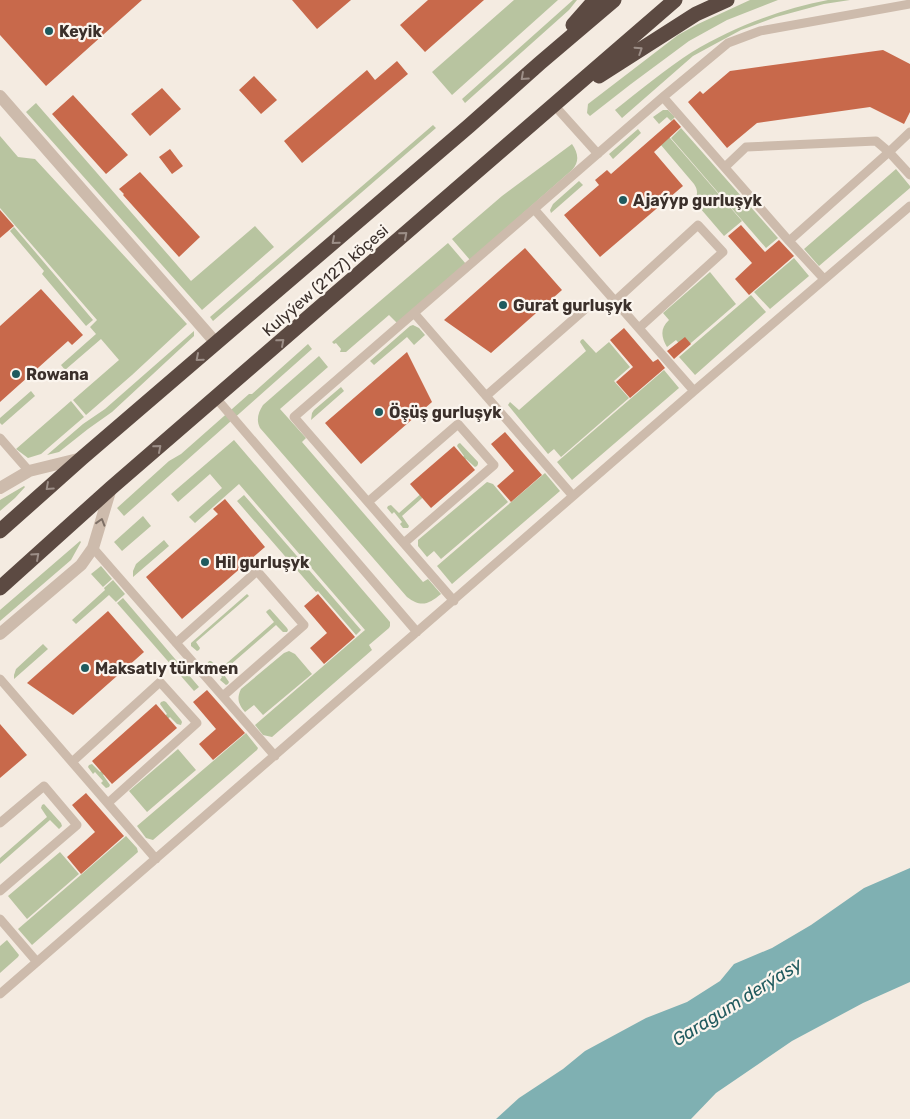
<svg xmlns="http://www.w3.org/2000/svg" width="910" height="1119" viewBox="0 0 910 1119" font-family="Rubik,sans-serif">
  <rect width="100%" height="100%" fill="#f4ebe1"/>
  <!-- green -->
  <path fill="#b8c4a0" d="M 514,0 L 558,0 L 452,95 L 432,72 Z
    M 573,0 L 577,0 L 569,10 L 465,103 L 462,99 Z
    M 750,0 L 778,0 L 727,20 L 689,41 L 631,84 L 590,116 L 587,113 L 588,104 L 678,35 L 698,24 Z
    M 828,0 L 850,0 L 824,4 L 776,17 L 741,30 L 715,44 L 693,56 L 622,118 L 615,110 C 639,91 666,69 692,52 C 733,27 781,9 828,0 Z
    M 36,103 L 191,281 L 255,226 L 274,247 L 202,310 L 26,112 Z
    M 663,110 L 668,110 L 675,117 L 671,121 L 667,117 L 659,124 L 653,117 Z
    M 433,125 L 436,128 L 213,321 L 210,317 Z
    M 681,128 L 778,238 L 766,248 L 671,138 Z
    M 638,129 L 641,133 L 613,159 L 609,154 Z
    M 664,131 L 742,221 L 724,236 L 694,201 C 698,195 698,190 694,184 L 655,138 Z
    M 0,136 L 18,157 L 35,159 L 187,324 L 132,375 L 86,415 L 73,400 L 119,360 L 101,339 L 65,370 L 61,365 L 96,334 L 90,327 L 97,320 L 0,208 Z
    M 572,144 C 578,153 580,161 572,170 L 470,260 L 452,239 L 502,196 Z
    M 896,169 L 910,186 L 910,188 L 819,266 L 804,249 Z
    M 579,181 L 583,185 L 551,213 L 550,210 L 553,204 Z
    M 14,227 L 93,320 L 86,326 L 42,274 L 44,271 L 10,231 Z
    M 448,243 L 466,264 L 397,323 L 389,315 L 346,352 L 340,352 L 341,349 L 336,343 L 334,344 L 332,342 Z
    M 794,258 L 809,276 L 770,309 L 754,292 Z
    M 710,272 L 736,304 L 684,349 L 676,340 L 667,347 C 661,337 660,328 669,320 L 663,313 Z
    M 751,295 L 766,312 L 695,375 L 679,357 Z
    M 413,325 L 419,328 L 425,335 L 414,345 L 407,337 L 374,365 L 370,361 L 410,326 Z
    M 194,331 L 194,336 L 112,412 L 88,429 L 59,452 L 47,455 L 83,424 L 105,409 Z
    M 583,339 L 596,353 L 609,342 L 630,367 L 614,381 L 629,398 L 561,457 L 554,449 L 548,454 L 508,405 L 510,402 L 519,410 L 586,351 L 580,342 L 581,340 Z
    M 308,344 L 312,349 L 124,516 L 117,508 L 169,461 L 181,454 L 249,394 L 252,394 Z
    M 319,356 L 328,367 L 280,409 L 306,438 L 302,442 L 423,582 L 428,579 L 441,594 C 429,604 421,608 407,597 L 260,428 C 256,420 258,413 263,405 Z
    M 664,370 L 679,388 L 572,480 L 557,462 Z
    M 341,387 L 344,391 L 311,420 L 312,413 L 314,410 Z
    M 31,391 L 35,396 L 2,425 L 0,423 L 0,418 Z
    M 71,401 L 84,417 L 41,454 L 28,458 L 16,449 Z
    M 234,440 L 390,622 L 390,626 L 389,628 L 369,645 L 372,650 L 272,737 L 263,735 L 255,725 L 365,630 L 239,484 L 195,523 L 189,517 L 222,488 L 210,474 L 178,502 L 171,494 Z
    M 460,443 L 478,462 L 478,464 L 477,466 L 475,467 L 466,459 L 402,516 L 409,526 L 408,528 L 403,528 L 400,524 L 402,522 L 394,512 L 392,514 L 387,508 L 388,506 L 391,505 L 399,513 L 464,456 L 457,446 L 458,444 Z
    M 545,473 L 560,491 L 452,584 L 437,566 Z
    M 487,482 L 493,484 L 508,502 L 441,559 L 434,551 L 427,557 L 418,546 L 418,540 Z
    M 24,486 L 25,487 L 15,498 L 0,511 L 0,500 Z
    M 244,495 L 361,630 L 356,635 L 318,591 L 316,592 L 237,501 Z
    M 143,516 L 151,526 L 122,551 L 114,542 Z
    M 164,540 L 169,546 L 133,577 L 133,571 L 136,564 Z
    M 80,541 L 81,542 L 71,560 L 0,621 L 0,610 Z
    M 101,566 L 112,579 L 103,587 L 91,574 Z
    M 113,580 L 125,594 L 116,602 L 109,595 L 76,624 L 72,620 L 105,590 L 104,588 Z
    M 247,594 L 249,596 L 196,642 L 200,648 L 199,650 L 197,651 L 191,646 L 191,643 Z
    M 123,598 L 199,687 L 194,691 L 117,603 Z
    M 270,609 L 287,628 L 288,630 L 287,632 L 283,632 L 276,625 L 222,672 L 229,682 L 228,684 L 226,685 L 220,680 L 222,677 L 214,668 L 212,670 L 207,664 L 209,661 L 211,661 L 220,669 L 274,622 L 266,612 L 268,610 Z
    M 43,644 L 48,649 L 14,679 L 14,675 L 16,669 Z
    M 289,651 L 295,654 L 312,674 L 263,715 L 254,705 L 245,712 C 239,705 236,699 241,689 L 284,653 Z
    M 164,701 L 166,702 L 181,720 L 182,722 L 181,725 L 177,724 L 170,717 L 103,775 L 110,785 L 109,787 L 106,788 L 101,783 L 103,781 L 95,772 L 93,774 L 88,767 L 89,765 L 92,764 L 100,772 L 167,714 L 160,704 L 161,702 Z
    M 246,733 L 258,748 L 257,750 L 153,840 L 146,838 L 137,826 Z
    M 178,749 L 196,770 L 147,812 L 129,791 Z
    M 44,804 L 61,823 L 62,826 L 59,829 L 50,820 L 0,864 L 0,858 L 47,817 L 41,808 L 42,805 Z
    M 126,836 L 137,848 L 138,852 L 32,945 L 18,929 Z
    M 60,852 L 79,874 L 27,919 L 8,896 Z
    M 7,940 L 19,955 L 18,957 L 0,973 L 0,946 Z"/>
  <!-- water -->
  <path fill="#7fb0b2" d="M 910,868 L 910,982 L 863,1003 L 792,1041 L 716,1093 L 691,1119 L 496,1119 L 519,1098 L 563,1069 L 585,1051 L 646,1018 L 687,1002 L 720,981 L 734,964 L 772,948 L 811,925 L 864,888 Z"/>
  <!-- building -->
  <path fill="#c8694b" d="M 0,0 L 142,0 L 46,86 L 0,35 Z
    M 292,0 L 351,0 L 317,29 Z
    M 428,0 L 484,0 L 425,52 L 400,25 Z
    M 883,50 L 910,64 L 910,112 L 904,124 L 870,107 L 757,123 L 727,148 L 688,102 L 700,91 L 703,94 L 730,71 Z
    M 397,61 L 408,74 L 302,163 L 284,141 L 367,70 L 375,80 Z
    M 254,76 L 277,100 L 261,114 L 239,90 Z
    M 162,88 L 181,109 L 150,136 L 131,114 Z
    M 73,95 L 128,155 L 106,174 L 52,114 Z
    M 674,119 L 681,127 L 654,152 L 683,186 L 600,257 L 564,215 L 599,185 L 595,180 L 607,170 L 611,174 Z
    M 170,149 L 183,166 L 172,174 L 159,157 Z
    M 140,172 L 200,237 L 179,257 L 123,195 L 124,194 L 119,189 Z
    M 0,210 L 14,226 L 0,238 Z
    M 741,225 L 765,252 L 779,240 L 794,256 L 749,295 L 735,279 L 752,263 L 728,236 Z
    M 525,248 L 562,290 L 491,353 L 444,320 Z
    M 41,289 L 83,335 L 72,345 L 68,341 L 0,402 L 0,326 Z
    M 624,328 L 653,362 L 658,359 L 665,368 L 630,398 L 616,382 L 633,367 L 610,340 Z
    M 685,337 L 691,344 L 674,359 L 667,351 Z
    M 407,352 L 432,402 L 361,464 L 325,423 Z
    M 505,432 L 542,475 L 511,502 L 497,486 L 514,471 L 491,444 Z
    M 454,446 L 475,470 L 431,508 L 410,484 Z
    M 225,499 L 265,547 L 182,619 L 146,577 L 218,514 L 213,509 Z
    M 318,594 L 355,637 L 324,664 L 310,648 L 327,633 L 304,606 Z
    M 108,611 L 144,652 L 73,715 L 27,683 Z
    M 207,690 L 245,733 L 213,760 L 199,744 L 216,729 L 193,702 Z
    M 156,704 L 177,728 L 112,784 L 92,761 Z
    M 0,724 L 27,755 L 0,778 Z
    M 86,793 L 124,836 L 81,874 L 67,857 L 95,832 L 72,805 Z"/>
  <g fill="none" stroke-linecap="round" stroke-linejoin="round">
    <!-- lane -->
    <path stroke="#cdbbac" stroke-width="9" d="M 663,97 L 789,241 L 824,279
      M 554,105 L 598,154
      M 725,167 L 746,147 L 876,141 L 889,152 L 910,175
      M 789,241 L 889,152 L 910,132
      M 615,301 L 698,225 L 723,252 L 639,328
      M 414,313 L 573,496
      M 694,391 L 534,209 L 663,97 L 728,43 L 760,31 L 910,4
      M 486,396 L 584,310
      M 216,398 L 417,632
      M 0,438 L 29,471
      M 368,502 L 458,424 L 494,465 L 404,543
      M 93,548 L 275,756
      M 454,601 L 294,417 L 534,209
      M 176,643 L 257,571 L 304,625 L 223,696
      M 0,679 L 156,859
      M 72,762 L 160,682 L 197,723 L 108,803
      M 0,823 L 44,786 L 77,825 L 0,891
      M 0,919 L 37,962
      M 0,994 L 694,391 L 910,206"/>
    <!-- street -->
    <path stroke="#cdbbac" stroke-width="12" d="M 0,96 L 216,343
      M 0,488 L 29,471 L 82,458
      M 0,634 L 81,565 L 93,548 L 111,488"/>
    <!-- highway -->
    <path stroke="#5c4a42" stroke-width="15" d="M 573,25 L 595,0
      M 599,76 L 696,14 L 727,0
      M 0,531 L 82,458 L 469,126 L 540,63 L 614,0
      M 0,588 L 111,488 L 675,0"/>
  </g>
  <!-- one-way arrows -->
  <defs><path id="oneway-chevron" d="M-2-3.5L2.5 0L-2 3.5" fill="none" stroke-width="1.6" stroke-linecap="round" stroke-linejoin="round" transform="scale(1.25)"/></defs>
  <g stroke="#9c8e87">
    <use href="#oneway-chevron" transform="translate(639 50) rotate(-33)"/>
    <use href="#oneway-chevron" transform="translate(524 77) rotate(138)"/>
    <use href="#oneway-chevron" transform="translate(404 235) rotate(-41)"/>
    <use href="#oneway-chevron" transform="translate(335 241) rotate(139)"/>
    <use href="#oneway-chevron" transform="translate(281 342) rotate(-41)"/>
    <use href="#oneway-chevron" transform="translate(199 358) rotate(139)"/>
    <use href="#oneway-chevron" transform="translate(158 448) rotate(-41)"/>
    <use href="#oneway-chevron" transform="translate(49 487) rotate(138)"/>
    <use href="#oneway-chevron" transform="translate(36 556) rotate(-42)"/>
  </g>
  <use stroke="#7d6f65" href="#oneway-chevron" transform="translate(101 522) rotate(-73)"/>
  <!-- markers -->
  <g fill="#1f5a5e" stroke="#fbf5ee" stroke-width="2">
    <circle cx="49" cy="31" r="5"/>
    <circle cx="623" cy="200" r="5"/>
    <circle cx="503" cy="305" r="5"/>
    <circle cx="16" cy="374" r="5"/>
    <circle cx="379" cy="412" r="5"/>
    <circle cx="205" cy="562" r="5"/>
    <circle cx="85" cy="668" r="5"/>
  </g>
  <g text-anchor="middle" stroke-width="4.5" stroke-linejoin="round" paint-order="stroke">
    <!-- poi labels -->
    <g font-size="16" font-weight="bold" fill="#3b302b" stroke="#fbf5ee" text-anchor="start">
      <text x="59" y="37">Keyik</text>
      <text x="633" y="206">Ajaýyp gurluşyk</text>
      <text x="513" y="311">Gurat gurluşyk</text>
      <text x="26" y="380">Rowana</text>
      <text x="389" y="418">Öşüş gurluşyk</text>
      <text x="215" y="568">Hil gurluşyk</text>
      <text x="95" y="674">Maksatly türkmen</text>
    </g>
    <!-- street labels -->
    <g font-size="16" fill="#3b302b" stroke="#fbf5ee">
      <text transform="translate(325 280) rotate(-41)" y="6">Kulyýew (2127) köçesi</text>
    </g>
    <!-- water labels -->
    <g font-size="18" font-style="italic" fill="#1f5a5e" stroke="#fbf5ee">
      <text transform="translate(737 1002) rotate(-32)" y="6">Garagum derýasy</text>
    </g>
  </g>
</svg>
